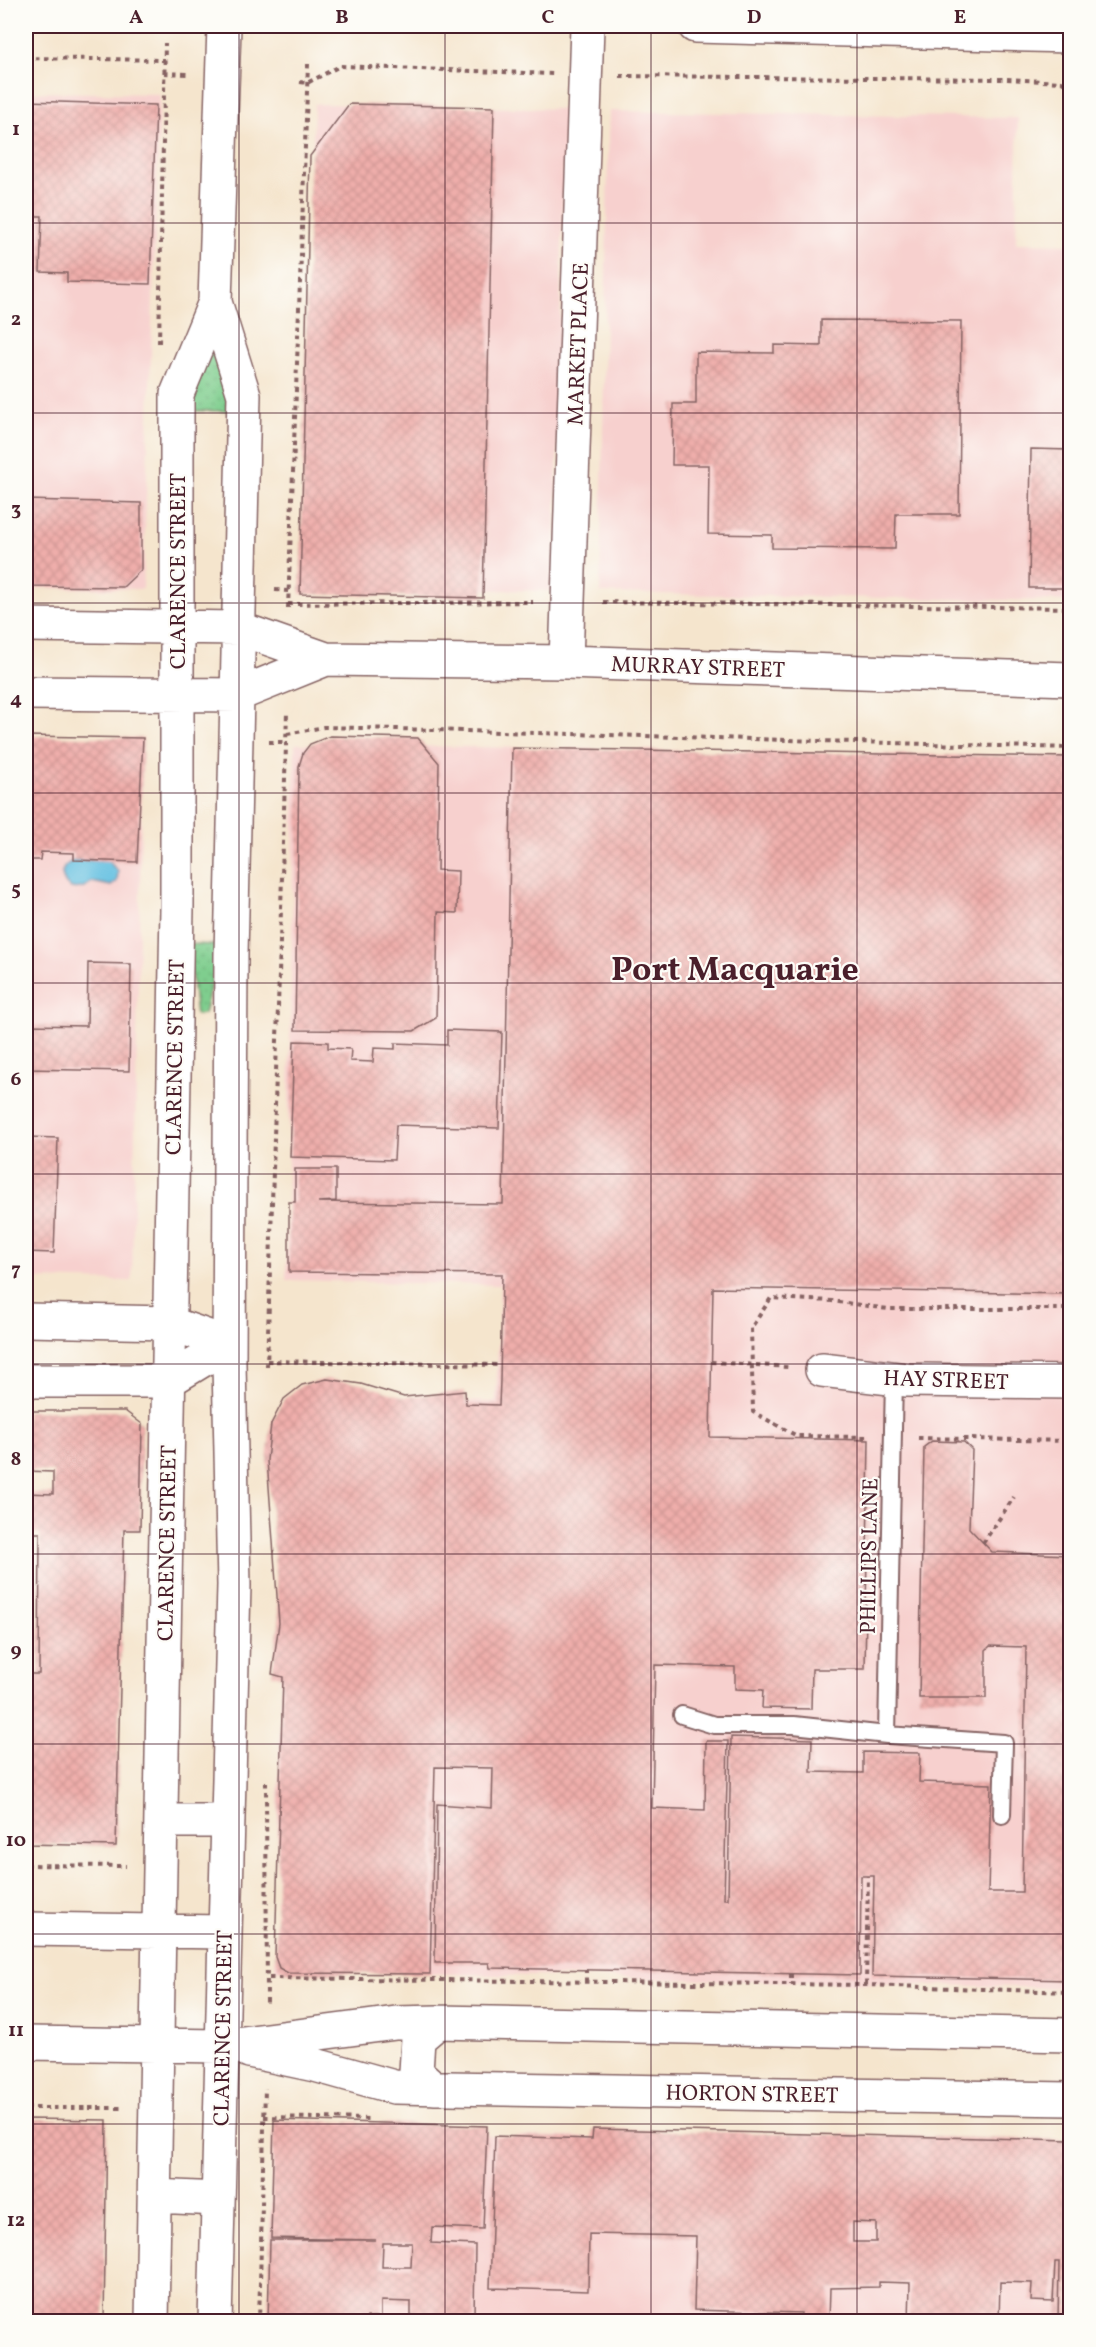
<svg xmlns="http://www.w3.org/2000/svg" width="1096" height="2347" viewBox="0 0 1096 2347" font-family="Vollkorn,serif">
  <defs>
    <pattern id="grass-dots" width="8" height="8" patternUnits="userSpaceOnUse" patternTransform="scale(1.5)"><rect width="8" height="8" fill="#7fce8e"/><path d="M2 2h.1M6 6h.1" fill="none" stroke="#6fb07b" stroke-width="1.8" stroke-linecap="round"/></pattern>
    <pattern id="building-cross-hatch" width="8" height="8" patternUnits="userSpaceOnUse" patternTransform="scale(1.5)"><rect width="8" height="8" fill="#efaeab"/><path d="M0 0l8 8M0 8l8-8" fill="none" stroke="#ce9593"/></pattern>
  </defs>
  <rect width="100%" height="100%" fill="#fdfcf7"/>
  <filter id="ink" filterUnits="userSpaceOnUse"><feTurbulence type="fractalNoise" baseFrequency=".0167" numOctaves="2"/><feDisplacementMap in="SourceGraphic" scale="12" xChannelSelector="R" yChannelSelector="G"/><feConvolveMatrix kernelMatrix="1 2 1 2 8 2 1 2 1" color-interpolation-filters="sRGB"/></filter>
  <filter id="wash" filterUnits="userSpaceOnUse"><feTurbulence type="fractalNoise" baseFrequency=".008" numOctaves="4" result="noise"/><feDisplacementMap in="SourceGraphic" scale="24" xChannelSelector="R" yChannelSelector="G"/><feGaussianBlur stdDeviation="1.35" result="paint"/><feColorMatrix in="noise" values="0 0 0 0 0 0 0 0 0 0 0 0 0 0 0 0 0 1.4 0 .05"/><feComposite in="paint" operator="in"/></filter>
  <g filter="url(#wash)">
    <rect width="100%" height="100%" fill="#f5e5cd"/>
    <!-- built -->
    <path fill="#f7d0ce" d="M 26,92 L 160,94 L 143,589 L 26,588 Z
      M 314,104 L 565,109 L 554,591 L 301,586 Z
      M 609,111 L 1018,118 L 1016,243 L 1070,244 L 1070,601 L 600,593 Z
      M 26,736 L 143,738 L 132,1281 L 26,1279 Z
      M 295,744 L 1070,757 L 1070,1988 L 275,1970 L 286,1397 L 496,1402 L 500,1285 L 286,1280 Z
      M 272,2131 L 1070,2147 L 1070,2321 L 268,2322 Z"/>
    <!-- grass -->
    <path fill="url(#grass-dots)" stroke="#64765c" stroke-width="1.5" d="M 207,341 L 219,341 L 228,411 L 194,411 L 194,396 Z
      M 188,944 L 220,945 L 204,1014 L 196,1015 Z"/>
    <!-- water -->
    <path fill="#63c0e1" stroke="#567086" stroke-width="1.5" d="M 74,860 L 108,861 L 118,871 L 117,881 L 111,886 L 92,882 C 79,892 64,892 62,872 L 65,866 Z"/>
    <g id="blocks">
      <!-- building -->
      <path fill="url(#building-cross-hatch)" fill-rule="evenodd" d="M 26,101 L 156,105 L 150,284 L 67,282 L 67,273 L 40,272 L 42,216 L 26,216 Z
        M 349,104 L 494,107 L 483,598 L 300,594 L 310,156 Z
        M 821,320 L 961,321 L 959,514 L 896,514 L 895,549 L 772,548 L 772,535 L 708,534 L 709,465 L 672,465 L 673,404 L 696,404 L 696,352 L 774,353 L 774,345 L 821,346 Z
        M 1031,449 L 1070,450 L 1070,588 L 1029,588 Z
        M 26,500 L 141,503 L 141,570 L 123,587 L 26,586 Z
        M 26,736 L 143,738 L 137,862 L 74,860 L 74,853 L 41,852 L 40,860 L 26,860 Z
        M 330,736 L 418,738 L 439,763 L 437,870 L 458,871 L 457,913 L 438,912 L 436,1018 L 414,1031 L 295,1030 L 299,766 L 303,753 L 310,744 Z
        M 512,748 L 1070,757 L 1070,1294 L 713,1288 L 710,1437 L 869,1440 L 865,1669 L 812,1669 L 811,1709 L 762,1708 L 763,1690 L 735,1689 L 735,1667 L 655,1665 L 652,1808 L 705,1810 L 706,1741 L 728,1741 L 724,1899 L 728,1899 L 731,1737 L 812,1739 L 811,1772 L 863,1773 L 863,1752 L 920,1753 L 919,1782 L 991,1784 L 988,1892 L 1022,1892 L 1026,1647 L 990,1646 L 986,1650 L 986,1698 L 919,1698 L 924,1447 L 932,1441 L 964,1442 L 972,1450 L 969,1528 L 992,1552 L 1070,1555 L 1070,1980 L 872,1976 L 874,1876 L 861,1876 L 860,1975 L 490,1968 L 489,1963 L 435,1963 L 437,1804 L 492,1808 L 493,1768 L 435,1767 L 430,1974 L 288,1973 L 279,1968 L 275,1957 L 283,1677 L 272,1674 L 279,1623 L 267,1460 L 271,1424 L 284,1399 L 302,1385 L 327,1379 L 361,1384 L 404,1397 L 465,1391 L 466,1404 L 499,1405 L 500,1381 L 502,1274 L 289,1272 L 289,1202 L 295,1202 L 295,1169 L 336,1169 L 336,1201 L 318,1202 L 503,1204 Z
        M 88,963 L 131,964 L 129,1071 L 26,1069 L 26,1025 L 87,1026 Z
        M 447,1030 L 502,1032 L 499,1128 L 396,1125 L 394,1160 L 290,1157 L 294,1041 L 328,1042 L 328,1048 L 351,1049 L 350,1061 L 373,1062 L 374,1048 L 395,1049 L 395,1043 L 447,1045 Z
        M 26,1137 L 58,1138 L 54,1253 L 26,1252 Z
        M 26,1411 L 125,1411 L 142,1424 L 140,1530 L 124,1530 L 116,1846 L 26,1844 L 26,1674 L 39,1674 L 40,1533 L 26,1533 L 26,1493 L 53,1494 L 53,1472 L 26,1471 Z
        M 26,2119 L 107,2120 L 104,2322 L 26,2322 Z
        M 274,2120 L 487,2126 L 483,2229 L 432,2227 L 431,2243 L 475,2245 L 474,2319 L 411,2318 L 411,2302 L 381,2301 L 381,2317 L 367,2317 L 367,2322 L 268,2322 L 270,2240 L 376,2240 L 271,2238 ZM 383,2243 L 412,2243 L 411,2267 L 382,2267 Z
        M 593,2129 L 1070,2140 L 1070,2322 L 1058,2322 L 1059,2262 L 1055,2262 L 1053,2302 L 1031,2301 L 1032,2283 L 1000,2282 L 999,2322 L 909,2322 L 910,2283 L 879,2282 L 879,2287 L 830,2288 L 829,2322 L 801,2322 L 801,2313 L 694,2310 L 696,2236 L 589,2234 L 588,2291 L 490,2288 L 495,2136 L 592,2139 ZM 853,2222 L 876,2223 L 876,2242 L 853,2242 Z"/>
    </g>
  </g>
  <g filter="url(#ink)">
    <use href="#blocks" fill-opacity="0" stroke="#866464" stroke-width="1.5"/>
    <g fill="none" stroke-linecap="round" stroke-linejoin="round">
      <defs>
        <path id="service" d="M 682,1715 L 714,1725 L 794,1725 L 887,1735 L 1004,1743 L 1002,1815
          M 887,1735 L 894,1378"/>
        <path id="minor" d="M 695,26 L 1070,36
          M 26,625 L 238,628 L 326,659 L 566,662 L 1070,679
          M 566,662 L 587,26
          M 26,693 L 237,695 L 326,659
          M 26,1320 L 169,1323 L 229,1344
          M 822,1370 L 907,1380 L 1070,1382
          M 26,1381 L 168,1381 L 229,1344
          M 162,1821 L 228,1821
          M 26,1929 L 224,1932
          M 26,2043 L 221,2046 L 396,2023 L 438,2022 L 1070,2035
          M 249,2051 L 315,2065 L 394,2087 L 1070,2099
          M 434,2088 L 416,2072 L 418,2039 L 438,2022
          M 155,2196 L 218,2199
          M 152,2322 L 177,907 L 177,394 L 215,302
          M 215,2322 L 234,1585 L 229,1364 L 231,955 L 244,395 L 215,302 L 224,26"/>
      </defs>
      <!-- service casing -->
      <use href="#service" stroke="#866464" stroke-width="20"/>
      <!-- minor casing -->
      <use href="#minor" stroke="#866464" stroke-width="36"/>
      <!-- path -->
      <path stroke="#866464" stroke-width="4" stroke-dasharray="4.5 4.5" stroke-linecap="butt" d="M 26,58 L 165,60
        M 164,73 L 187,74
        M 620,76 L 1005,79 L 1062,82 L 1070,88
        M 300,82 L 307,83 L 340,66 L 553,74
        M 159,343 L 165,43
        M 275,590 L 289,591
        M 603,602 L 1070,608
        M 288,604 L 533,602
        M 288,608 L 308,64
        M 287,734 L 324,727 L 1070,748
        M 269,742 L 287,742
        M 267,1361 L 501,1365
        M 711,1362 L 788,1367
        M 267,1367 L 287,712
        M 866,1437 L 797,1436 L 753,1412 L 751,1328 L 771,1298 L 832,1301 L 888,1309 L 1070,1309
        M 918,1438 L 1070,1441
        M 983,1543 L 1014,1497
        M 266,1782 L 267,2006
        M 26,1865 L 126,1866
        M 791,1974 L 791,1985
        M 269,1978 L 866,1985 L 1070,1992
        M 586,1982 L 586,1970
        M 866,1985 L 868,1876
        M 26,2108 L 122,2108
        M 264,2117 L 371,2119
        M 259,2322 L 265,2088"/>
      <!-- service -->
      <use href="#service" stroke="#fff" stroke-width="16"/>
      <!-- minor -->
      <use href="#minor" stroke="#fff" stroke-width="33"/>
    </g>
  </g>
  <!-- grid -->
  <path fill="none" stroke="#4a1f2b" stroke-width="1.5" stroke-opacity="0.55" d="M 239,26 L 239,2322M 445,26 L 445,2322M 651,26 L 651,2322M 857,26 L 857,2322M 26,223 L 1070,223M 26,413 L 1070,413M 26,603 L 1070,603M 26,793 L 1070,793M 26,983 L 1070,983M 26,1174 L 1070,1174M 26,1364 L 1070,1364M 26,1554 L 1070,1554M 26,1744 L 1070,1744M 26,1934 L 1070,1934M 26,2124 L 1070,2124"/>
  <g text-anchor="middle" stroke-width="4.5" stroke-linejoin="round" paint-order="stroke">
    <!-- street labels -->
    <g font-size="22" fill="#4a1f2b" stroke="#fdfcf7">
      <text transform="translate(577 344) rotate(-88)" y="8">MARKET PLACE</text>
      <text transform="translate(177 571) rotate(-90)" y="8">CLARENCE STREET</text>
      <text transform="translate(698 666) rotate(2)" y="8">MURRAY STREET</text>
      <text transform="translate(174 1057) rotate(-89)" y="8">CLARENCE STREET</text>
      <text transform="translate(946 1379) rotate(2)" y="8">HAY STREET</text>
      <text transform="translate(166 1543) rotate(-89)" y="8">CLARENCE STREET</text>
      <text transform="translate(868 1556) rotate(-89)" y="8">PHILLIPS LANE</text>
      <text transform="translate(222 2028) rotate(-89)" y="8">CLARENCE STREET</text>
      <text transform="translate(752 2093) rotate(1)" y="8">HORTON STREET</text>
    </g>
    <!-- town labels -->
    <g font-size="34" font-weight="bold" fill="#4a1f2b" stroke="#fdfcf7">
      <text x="735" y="980">Port Macquarie</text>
    </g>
  </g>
  <!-- margin -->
  <rect width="1096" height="2347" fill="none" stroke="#fdfcf7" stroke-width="66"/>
  <rect x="33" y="33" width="1030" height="2281" fill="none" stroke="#4a1f2b" stroke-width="2"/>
  <g font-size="20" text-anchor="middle" font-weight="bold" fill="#4a1f2b">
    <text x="136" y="23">A</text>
    <text x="342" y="23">B</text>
    <text x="548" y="23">C</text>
    <text x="754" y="23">D</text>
    <text x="960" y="23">E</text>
    <text x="16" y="135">1</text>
    <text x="16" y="325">2</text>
    <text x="16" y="515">3</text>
    <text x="16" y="705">4</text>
    <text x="16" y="895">5</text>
    <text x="16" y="1085">6</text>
    <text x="16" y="1275">7</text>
    <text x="16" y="1465">8</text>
    <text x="16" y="1656">9</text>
    <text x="16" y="1846">10</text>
    <text x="16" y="2036">11</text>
    <text x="16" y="2226">12</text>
  </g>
</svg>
